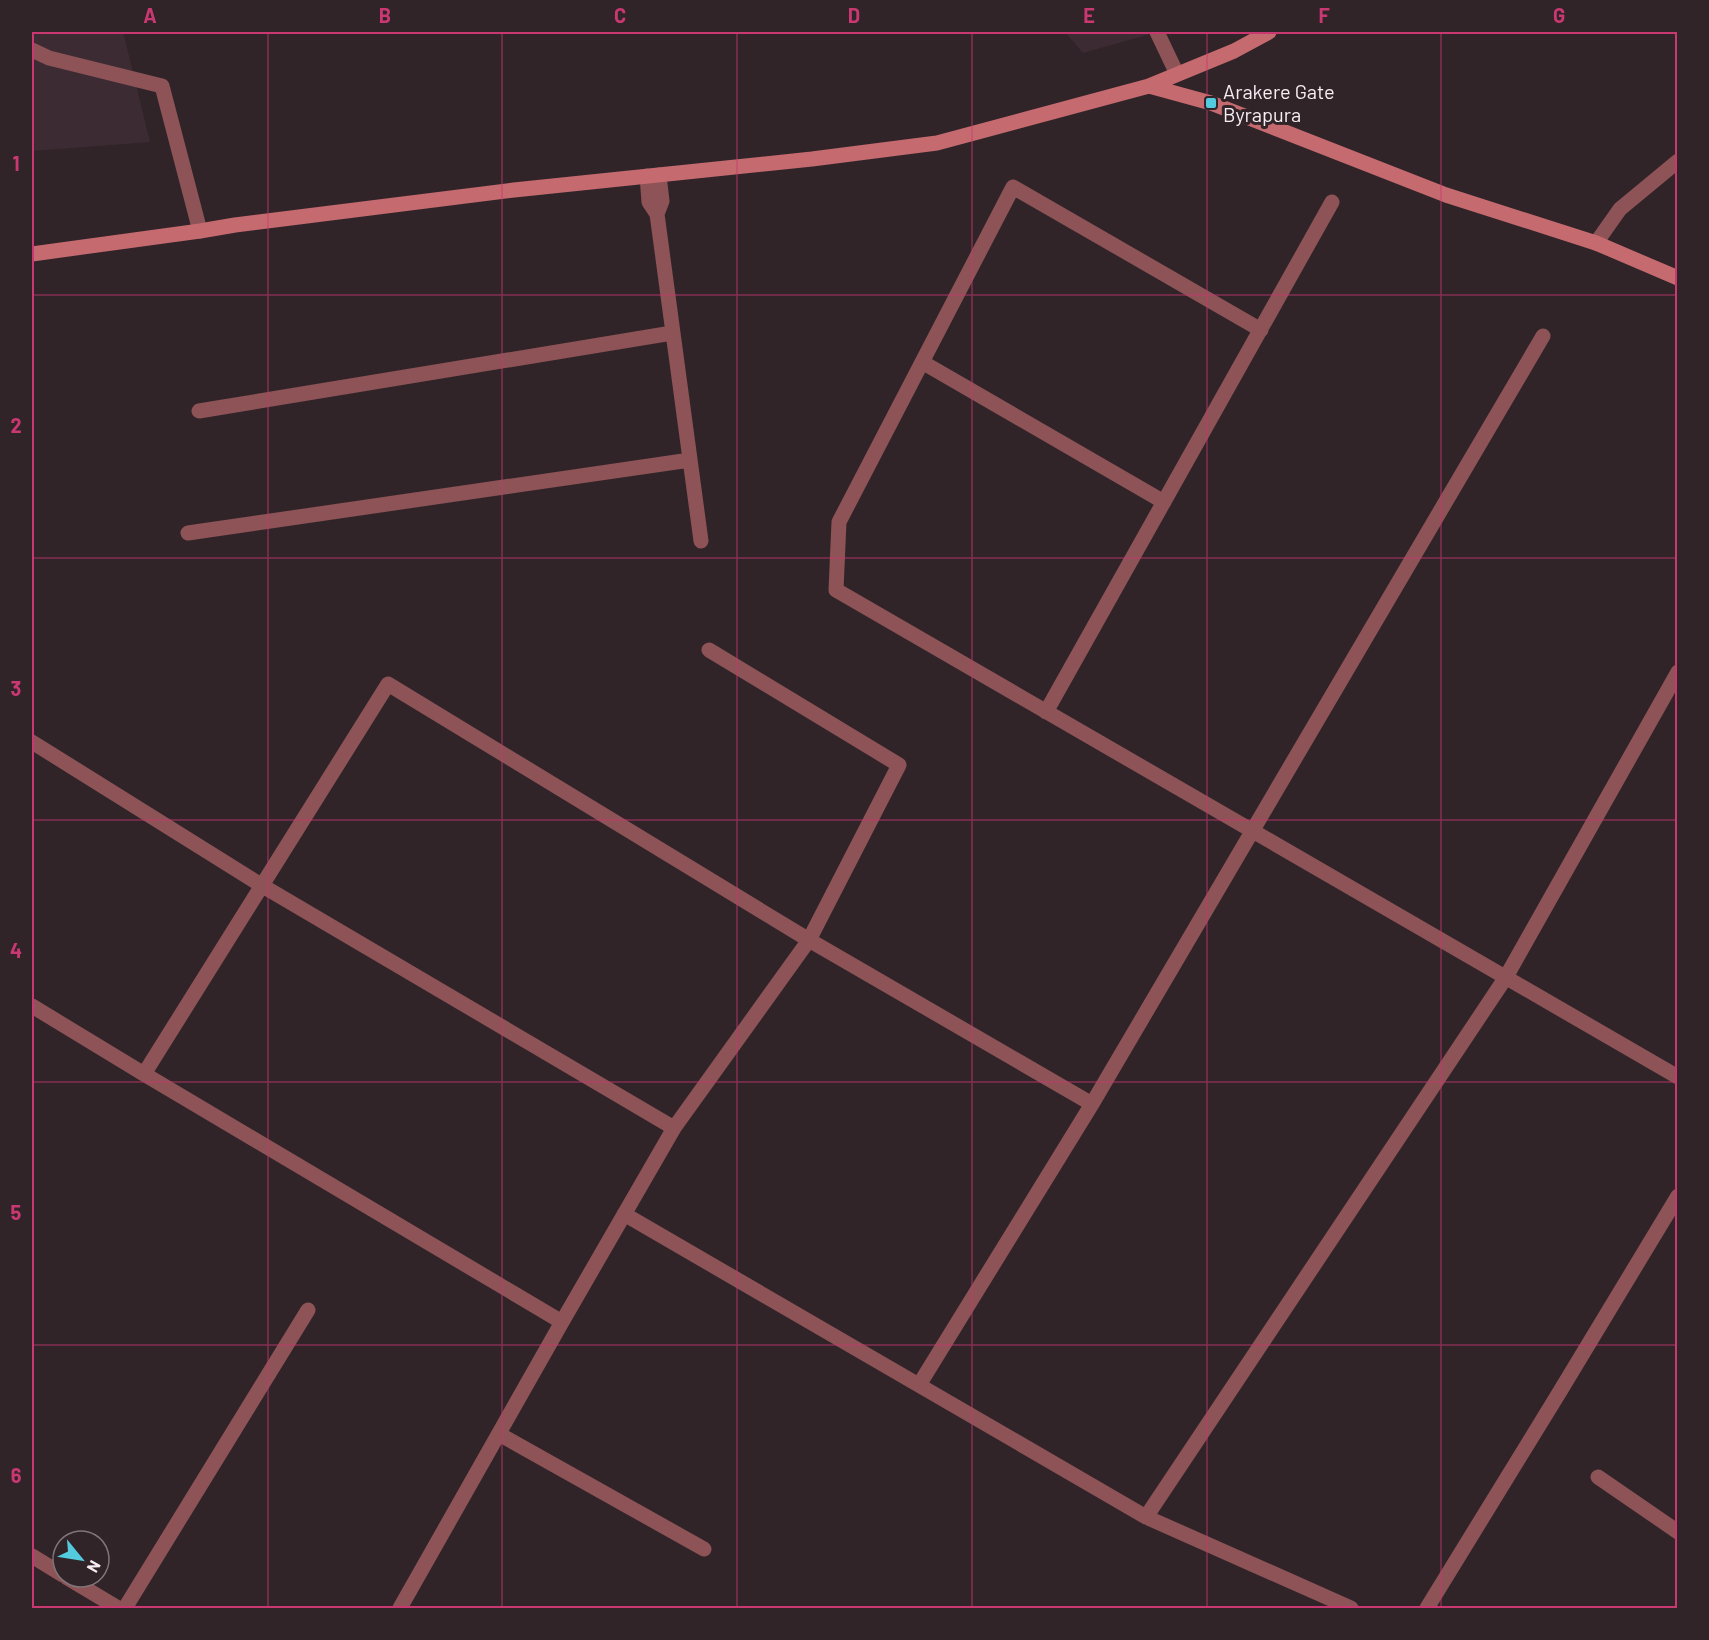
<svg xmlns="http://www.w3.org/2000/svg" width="1709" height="1640" viewBox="0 0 1709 1640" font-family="Barlow,sans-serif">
  <rect width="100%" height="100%" fill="#302429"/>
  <!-- built -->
  <path fill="#3d2b34" d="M 32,32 L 123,32 L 150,142 L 32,151 Z
    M 1065,32 L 1157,32 L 1083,53 Z"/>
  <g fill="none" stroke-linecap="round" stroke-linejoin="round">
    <!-- lane -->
    <path stroke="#8d5356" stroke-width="15" d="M 1157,32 L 1177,74
      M 32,50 L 49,58 L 162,86 L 200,231"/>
    <!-- street -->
    <path stroke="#8d5356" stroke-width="15" d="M 647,176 L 649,202 L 657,214 L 701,541
      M 657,214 L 662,201 L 659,175
      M 1596,243 L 1620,209 L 1678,161
      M 1261,330 L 1013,187 L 839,522 L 836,590 L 1678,1077
      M 922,362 L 1164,502
      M 199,411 L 672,333
      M 188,533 L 690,460
      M 1046,712 L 1332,202
      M 32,742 L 261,885 L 674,1128
      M 32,1006 L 144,1074 L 562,1322
      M 144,1074 L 388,684 L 809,940 L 1092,1104
      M 624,1214 L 1146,1517 L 1351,1608
      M 919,1385 L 1092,1104 L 1543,336
      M 499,1434 L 704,1549
      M 1598,1477 L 1678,1532
      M 1146,1517 L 1506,977 L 1678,672
      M 32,1556 L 63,1575
      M 66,1577 L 118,1608
      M 125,1608 L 308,1310
      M 400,1608 L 562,1322 L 674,1128 L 809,940 L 899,765 L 709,650
      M 1427,1608 L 1559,1393 L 1678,1196"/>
    <!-- secondary -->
    <path stroke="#c56a6f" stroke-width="15" d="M 1149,86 L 1234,51 L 1269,32
      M 32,254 L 200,231 L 235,225 L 514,190 L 812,159 L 937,143 L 1149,86 L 1211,103 L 1446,195 L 1596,243 L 1678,278"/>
  </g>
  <!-- grid -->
  <path fill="none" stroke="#ca3872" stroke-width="1.5" stroke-opacity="0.55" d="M 268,32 L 268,1608M 502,32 L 502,1608M 737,32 L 737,1608M 972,32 L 972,1608M 1207,32 L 1207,1608M 1441,32 L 1441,1608M 32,295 L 1678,295M 32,558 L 1678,558M 32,820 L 1678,820M 32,1082 L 1678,1082M 32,1345 L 1678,1345"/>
  <!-- markers -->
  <rect fill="#54cade" stroke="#302429" stroke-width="2" x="1205" y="97" width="12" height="12" rx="3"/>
  <g text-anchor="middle" stroke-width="6" stroke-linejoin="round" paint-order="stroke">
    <!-- poi labels -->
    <g font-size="20" fill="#f7eef2" stroke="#302429" text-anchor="start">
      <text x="1223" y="99">Arakere Gate<tspan x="1223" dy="23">Byrapura</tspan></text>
    </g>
  </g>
  <!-- border -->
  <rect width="1709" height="1640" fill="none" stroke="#302429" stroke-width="66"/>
  <!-- north arrow -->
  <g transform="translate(81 1559) rotate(120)"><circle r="28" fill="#302429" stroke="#807579" stroke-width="1.5"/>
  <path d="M0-4.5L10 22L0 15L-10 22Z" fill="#54cade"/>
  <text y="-9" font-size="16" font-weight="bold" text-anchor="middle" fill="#f7eef2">N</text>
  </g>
  <rect x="33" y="33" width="1643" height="1574" fill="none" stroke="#ca3872" stroke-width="2"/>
  <g font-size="20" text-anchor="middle" font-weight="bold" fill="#ca3872">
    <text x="150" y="23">A</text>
    <text x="385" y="23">B</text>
    <text x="620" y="23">C</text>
    <text x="854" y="23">D</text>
    <text x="1089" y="23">E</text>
    <text x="1324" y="23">F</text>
    <text x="1559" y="23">G</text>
    <text x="16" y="171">1</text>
    <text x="16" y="433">2</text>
    <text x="16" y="696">3</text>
    <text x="16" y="958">4</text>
    <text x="16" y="1220">5</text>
    <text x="16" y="1483">6</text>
  </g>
</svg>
